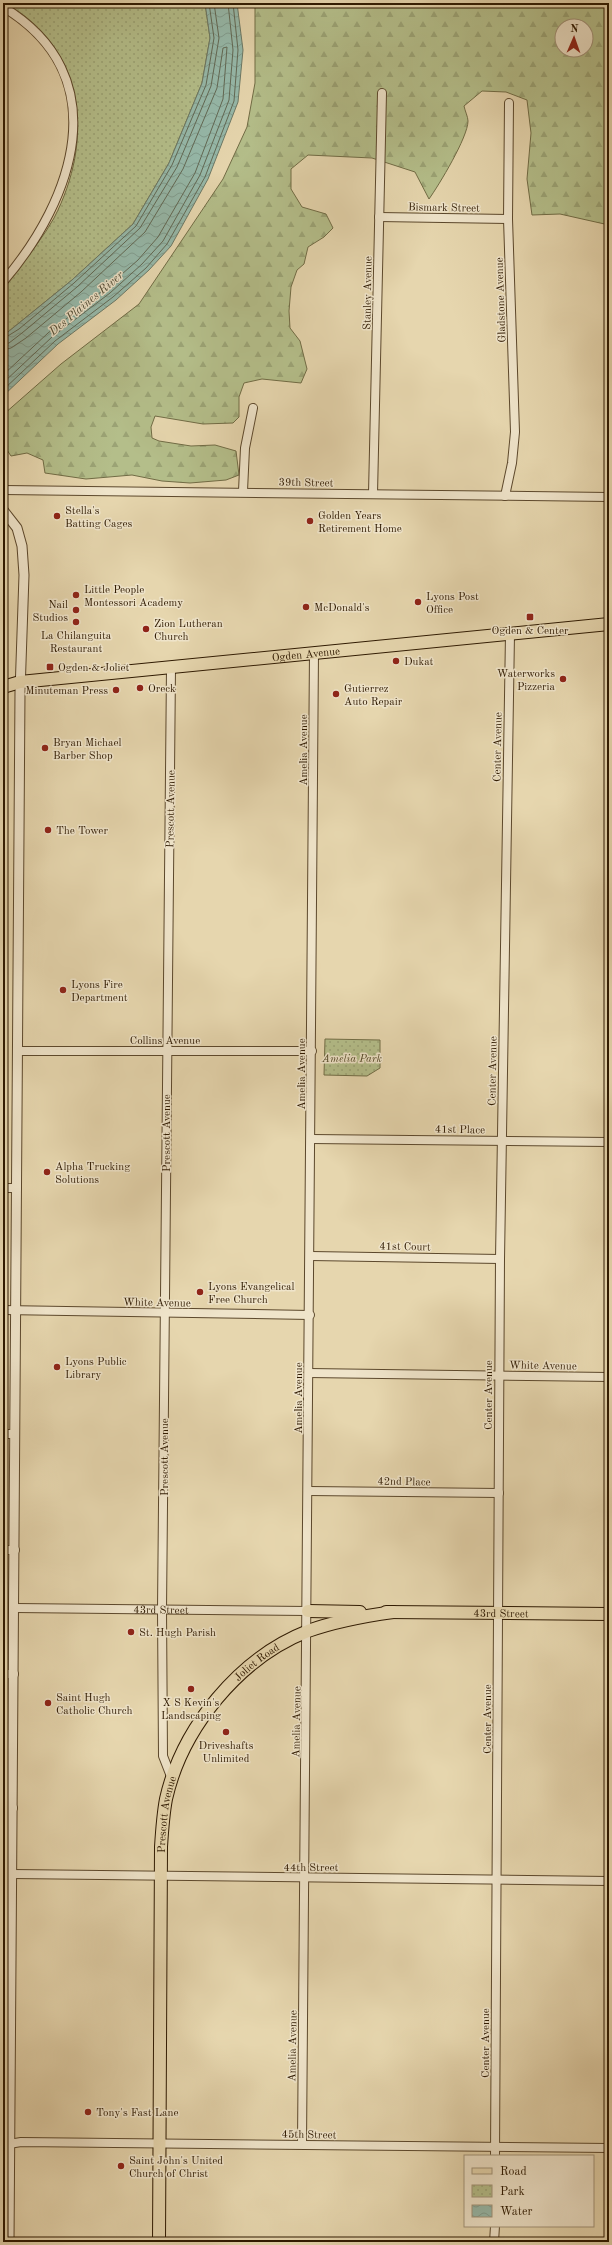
<svg xmlns="http://www.w3.org/2000/svg" width="612" height="2245" viewBox="0 0 612 2245" font-family="'Old Standard TT',serif">
  <defs>
    <pattern id="forest-firs" width="22" height="20" patternUnits="userSpaceOnUse"><rect width="22" height="20" fill="#b4be8a"/><path d="M5 1l3.5 6h-7zM16 11l3.5 6h-7z" fill="#9ba375"/></pattern>
    <pattern id="park-dots" width="8" height="8" patternUnits="userSpaceOnUse"><rect width="8" height="8" fill="#b4be8a"/><path d="M2 2h.1M6 6h.1" fill="none" stroke="#9ba375" stroke-width="1.8" stroke-linecap="round"/></pattern>
    <pattern id="water-waves" width="16" height="10" patternUnits="userSpaceOnUse"><rect width="16" height="10" fill="#96b9aa"/><path d="M0 5q4-4 8 0t8 0" fill="none" stroke="#829e90"/></pattern>
  </defs>
  <rect width="100%" height="100%" fill="#e6d6ae"/>
  <filter id="stains"><feTurbulence type="fractalNoise" baseFrequency=".005" numOctaves="4"/><feColorMatrix values="0 0 0 0 .2 0 0 0 0 .09 0 0 0 0 .02 0 0 0 .5 -.17"/></filter>
  <radialGradient id="worn" r=".72"><stop offset=".6" stop-color="#630" stop-opacity="0"/><stop offset="1" stop-color="#630" stop-opacity=".3"/></radialGradient>
  <!-- forest -->
  <path fill="url(#forest-firs)" stroke="#716c45" fill-rule="evenodd" d="M 255,3 L 609,3 L 609,225 L 560,214 L 532,215 L 527,179 L 531,133 L 527,100 L 506,92 L 482,91 L 464,106 C 465,111 468,117 468,121 C 468,137 439,185 429,199 L 415,172 L 372,158 L 308,155 L 291,169 L 291,189 L 302,207 L 326,214 L 333,228 L 324,237 L 308,247 L 304,264 L 297,270 L 291,287 L 289,311 L 290,328 L 300,341 L 307,369 L 301,383 L 262,379 L 244,383 L 239,397 L 239,417 L 233,423 L 203,424 L 155,416 L 151,427 L 152,438 L 159,441 L 191,446 L 215,445 L 236,451 L 239,475 L 226,480 L 190,483 L 162,481 L 132,475 L 86,479 L 45,473 L 43,460 L 27,453 L 11,456 L 3,444 L 4,414 L 61,364 L 139,304 L 223,179 L 247,127 L 255,83 ZM 562,26 L 586,26 L 586,50 L 562,50 Z"/>
  <!-- park -->
  <path fill="url(#park-dots)" stroke="#716c45" d="M 5,3 L 205,3 L 210,38 L 202,83 L 169,163 L 133,224 L 72,280 L 3,336 C 3,326 0,295 4,287 C 8,281 14,274 19,268 C 31,252 44,236 54,218 C 94,141 87,49 5,3 Z
    M 325,1039 L 380,1040 L 380,1068 L 367,1076 L 324,1075 Z"/>
  <!-- water -->
  <path fill="url(#water-waves)" stroke="#6c7966" d="M 205,3 L 237,3 L 243,50 L 238,102 L 208,179 L 171,246 L 149,270 L 116,300 L 58,344 L 3,396 L 3,336 L 72,280 L 133,224 L 169,163 L 202,83 L 210,38 Z"/>
  <g fill="none" stroke-linecap="round" stroke-linejoin="round">
    <!-- shore -->
    <path stroke="#626955" stroke-width="1" d="M 3,339 L 19,329 L 74,283 L 136,226 L 172,165 L 206,85 L 214,38 L 209,3
      M 3,344 L 9,343 L 22,333 L 77,287 L 140,228 L 177,167 L 211,86 L 219,38 L 214,3
      M 3,350 L 11,348 L 26,338 L 81,292 L 145,232 L 183,169 L 217,88 L 223,48 L 227,47 L 223,99 L 195,173 L 158,237 L 138,260 L 106,288 L 48,333 L 3,375
      M 3,383 L 52,337 L 110,293 L 142,264 L 163,241 L 200,175 L 229,100 L 233,50 L 228,3
      M 3,390 L 55,341 L 113,297 L 146,268 L 167,244 L 205,177 L 234,101 L 238,50 L 233,3"/>
    <defs>
      <g id="minor">
        <path d="M 3,7 C 117,76 74,199 3,282"/>
        <path d="M 379,217 L 508,219"/>
        <path d="M 3,490 L 609,497"/>
        <path d="M 243,491 L 245,448 L 253,408"/>
        <path d="M 373,494 L 382,93"/>
        <path d="M 505,496 L 512,463 L 515,432 L 508,219 L 509,103"/>
        <path d="M 171,668 L 162,1610 L 163,1756 L 172,1779"/>
        <path d="M 18,1051 L 312,1051"/>
        <path d="M 311,1139 L 609,1142"/>
        <path d="M 3,1188 L 17,1188"/>
        <path d="M 311,1256 L 500,1259"/>
        <path d="M 3,1310 L 310,1315"/>
        <path d="M 309,1373 L 609,1377"/>
        <path d="M 3,1434 L 15,1434"/>
        <path d="M 309,1491 L 499,1493"/>
        <path d="M 3,1550 L 15,1550"/>
        <path id="s1" d="M 15,1608 L 308,1611"/>
        <path d="M 3,1674 L 14,1674"/>
        <path d="M 3,1808 L 13,1808"/>
        <path d="M 12,1874 L 609,1881"/>
        <path d="M 302,2144 L 314,652"/>
        <path d="M 3,2145 L 21,2142 L 609,2148"/>
        <path d="M 495,2156 L 500,1259 L 510,634"/>
        <path d="M 494,2242 L 495,2226"/>
      </g>
      <path id="tertiary" d="M 3,510 L 17,528 L 22,546 L 24,575 L 20,692 L 9,2242"/>
      <g id="primary">
        <path id="s2" d="M 3,687 L 20,682 L 609,624"/>
        <path d="M 308,1611 L 360,1612"/>
        <path id="s3" d="M 386,1612 L 609,1614"/>
        <path id="s4" d="M 159,2242 L 161,1847 C 162,1831 163,1815 166,1799 C 182,1728 239,1658 308,1631 C 336,1621 364,1616 393,1612"/>
      </g>
    </defs>
    <!-- minor casing -->
    <use href="#minor" stroke="#5c482c" stroke-width="10"/>
    <!-- tertiary casing -->
    <use href="#tertiary" stroke="#5c482c" stroke-width="11"/>
    <!-- primary casing -->
    <use href="#primary" stroke="#2e1900" stroke-width="14"/>
    <!-- minor -->
    <use href="#minor" stroke="#efe4ca" stroke-width="8"/>
    <!-- tertiary -->
    <use href="#tertiary" stroke="#efe4ca" stroke-width="9"/>
    <!-- primary -->
    <use href="#primary" stroke="#e6d6ae" stroke-width="12"/>
  </g>
  <!-- markers -->
  <g fill="#8f2418" stroke="#efe4ca" stroke-width="1.5">
    <circle cx="57" cy="516" r="4"/>
    <circle cx="310" cy="521" r="4"/>
    <circle cx="76" cy="595" r="4"/>
    <circle cx="418" cy="602" r="4"/>
    <circle cx="306" cy="607" r="4"/>
    <circle cx="76" cy="610" r="4"/>
    <rect x="526" y="613" width="8" height="8" rx="2"/>
    <circle cx="76" cy="622" r="4"/>
    <circle cx="146" cy="629" r="4"/>
    <circle cx="396" cy="661" r="4"/>
    <rect x="46" y="663" width="8" height="8" rx="2"/>
    <circle cx="563" cy="679" r="4"/>
    <circle cx="140" cy="688" r="4"/>
    <circle cx="116" cy="690" r="4"/>
    <circle cx="336" cy="694" r="4"/>
    <circle cx="45" cy="748" r="4"/>
    <circle cx="48" cy="830" r="4"/>
    <circle cx="63" cy="990" r="4"/>
    <circle cx="47" cy="1172" r="4"/>
    <circle cx="200" cy="1292" r="4"/>
    <circle cx="57" cy="1367" r="4"/>
    <circle cx="131" cy="1632" r="4"/>
    <circle cx="191" cy="1689" r="4"/>
    <circle cx="48" cy="1703" r="4"/>
    <circle cx="226" cy="1732" r="4"/>
    <circle cx="88" cy="2112" r="4"/>
    <circle cx="121" cy="2166" r="4"/>
  </g>
  <g text-anchor="middle" stroke-width="3" stroke-linejoin="round" paint-order="stroke">
    <!-- street labels -->
    <g font-size="11" fill="#2e1900" stroke="#efe4ca">
      <text transform="translate(444 207) rotate(1)" y="4">Bismark Street</text>
      <text transform="translate(367 293) rotate(-89)" y="4">Stanley Avenue</text>
      <text transform="translate(500 300) rotate(-92)" y="4">Gladstone Avenue</text>
      <text transform="translate(306 482) rotate(1)" y="4">39th Street</text>
      <text dy="4" stroke="none"><textPath href="#s2" startOffset="305">Ogden Avenue</textPath></text>
      <text transform="translate(497 747) rotate(-89)" y="4">Center Avenue</text>
      <text transform="translate(303 750) rotate(-90)" y="4">Amelia Avenue</text>
      <text transform="translate(170 809) rotate(-89)" y="4">Prescott Avenue</text>
      <text x="165" y="1044">Collins Avenue</text>
      <text transform="translate(492 1071) rotate(-89)" y="4">Center Avenue</text>
      <text transform="translate(301 1074) rotate(-90)" y="4">Amelia Avenue</text>
      <text transform="translate(460 1129) rotate(1)" y="4">41st Place</text>
      <text transform="translate(166 1133) rotate(-90)" y="4">Prescott Avenue</text>
      <text transform="translate(405 1246) rotate(1)" y="4">41st Court</text>
      <text transform="translate(157 1302) rotate(1)" y="4">White Avenue</text>
      <text transform="translate(543 1365) rotate(1)" y="4">White Avenue</text>
      <text transform="translate(488 1395) rotate(-90)" y="4">Center Avenue</text>
      <text transform="translate(298 1398) rotate(-90)" y="4">Amelia Avenue</text>
      <text transform="translate(164 1457) rotate(-90)" y="4">Prescott Avenue</text>
      <text transform="translate(404 1481) rotate(1)" y="4">42nd Place</text>
      <text dy="4" stroke="none"><textPath href="#s1" startOffset="146">43rd Street</textPath></text>
      <text dy="4" stroke="none"><textPath href="#s3" startOffset="115">43rd Street</textPath></text>
      <text dy="4" stroke="none"><textPath href="#s4" startOffset="611">Joliet Road</textPath></text>
      <text transform="translate(487 1719) rotate(-90)" y="4">Center Avenue</text>
      <text transform="translate(296 1722) rotate(-89)" y="4">Amelia Avenue</text>
      <text dy="4" stroke="none"><textPath href="#s4" startOffset="428">Prescott Avenue</textPath></text>
      <text x="311" y="1871">44th Street</text>
      <text transform="translate(485 2043) rotate(-90)" y="4">Center Avenue</text>
      <text transform="translate(292 2046) rotate(-89)" y="4">Amelia Avenue</text>
      <text transform="translate(309 2134) rotate(1)" y="4">45th Street</text>
    </g>
    <!-- poi labels -->
    <g font-size="11" fill="#2e1900" stroke="#efe4ca" text-anchor="start">
      <text x="65" y="514">Stella's<tspan x="65" dy="13">Batting Cages</tspan></text>
      <text x="318" y="519">Golden Years<tspan x="318" dy="13">Retirement Home</tspan></text>
      <text x="84" y="593">Little People<tspan x="84" dy="13">Montessori Academy</tspan></text>
      <text x="426" y="600">Lyons Post<tspan x="426" dy="13">Office</tspan></text>
      <text x="68" y="608" text-anchor="end">Nail<tspan x="68" dy="13">Studios</tspan></text>
      <text x="314" y="611">McDonald's</text>
      <text x="154" y="627">Zion Lutheran<tspan x="154" dy="13">Church</tspan></text>
      <text x="530" y="634" text-anchor="middle">Ogden &amp; Center</text>
      <text x="76" y="639" text-anchor="middle">La Chilanguita<tspan x="76" dy="13">Restaurant</tspan></text>
      <text x="404" y="665">Dukat</text>
      <text x="58" y="671">Ogden &amp; Joliet</text>
      <text x="555" y="677" text-anchor="end">Waterworks<tspan x="555" dy="13">Pizzeria</tspan></text>
      <text x="148" y="692">Oreck</text>
      <text x="344" y="692">Gutierrez<tspan x="344" dy="13">Auto Repair</tspan></text>
      <text x="108" y="694" text-anchor="end">Minuteman Press</text>
      <text x="53" y="746">Bryan Michael<tspan x="53" dy="13">Barber Shop</tspan></text>
      <text x="56" y="834">The Tower</text>
      <text x="71" y="988">Lyons Fire<tspan x="71" dy="13">Department</tspan></text>
      <text x="55" y="1170">Alpha Trucking<tspan x="55" dy="13">Solutions</tspan></text>
      <text x="208" y="1290">Lyons Evangelical<tspan x="208" dy="13">Free Church</tspan></text>
      <text x="65" y="1365">Lyons Public<tspan x="65" dy="13">Library</tspan></text>
      <text x="139" y="1636">St. Hugh Parish</text>
      <text x="56" y="1701">Saint Hugh<tspan x="56" dy="13">Catholic Church</tspan></text>
      <text x="191" y="1706" text-anchor="middle">X S Kevin's<tspan x="191" dy="13">Landscaping</tspan></text>
      <text x="226" y="1749" text-anchor="middle">Driveshafts<tspan x="226" dy="13">Unlimited</tspan></text>
      <text x="96" y="2116">Tony's Fast Lane</text>
      <text x="129" y="2164">Saint John's United<tspan x="129" dy="13">Church of Christ</tspan></text>
    </g>
    <!-- park labels -->
    <g font-size="11" font-style="italic" fill="#564b29" stroke="#efe4ca">
      <text x="352" y="1062">Amelia Park</text>
    </g>
    <!-- water labels -->
    <g font-size="12" font-style="italic" fill="#4d4933" stroke="#efe4ca">
      <text transform="translate(86 303) rotate(-40)" y="4">Des Plaines River</text>
    </g>
  </g>
  <!-- margin -->
  <rect width="612" height="2245" fill="none" stroke="#e6d6ae" stroke-width="16"/>
  <rect x="4" y="4" width="604" height="2237" fill="none" stroke="#2e1900" stroke-width="2"/>
  <rect x="8" y="8" width="596" height="2229" fill="none" stroke="#2e1900"/>
  <!-- legend -->
  <rect x="464" y="2155" width="130" height="72" fill="#efe4ca" stroke="#a29379"/>
  <rect x="472" y="2168" width="20" height="6" fill="#e6d6ae" stroke="#a29379"/>
  <text x="500" y="2175" font-size="12" fill="#2e1900">Road</text>
  <rect x="472" y="2185" width="20" height="12" fill="url(#park-dots)" stroke="#a29379"/>
  <text x="500" y="2195" font-size="12" fill="#2e1900">Park</text>
  <rect x="472" y="2205" width="20" height="12" fill="url(#water-waves)" stroke="#a29379"/>
  <text x="500" y="2215" font-size="12" fill="#2e1900">Water</text>
  <!-- north arrow -->
  <g transform="translate(574 38) rotate(2)"><circle r="19" fill="#efe4ca" stroke="#a29379"/>
  <path d="M0-3L7 15L0 10L-7 15Z" fill="#8f2418"/>
  <text y="-6" font-size="11" font-weight="bold" text-anchor="middle" fill="#2e1900">N</text>
  </g>
  <rect width="100%" height="100%" filter="url(#stains)"/>
  <rect width="100%" height="100%" fill="url(#worn)"/>
</svg>
